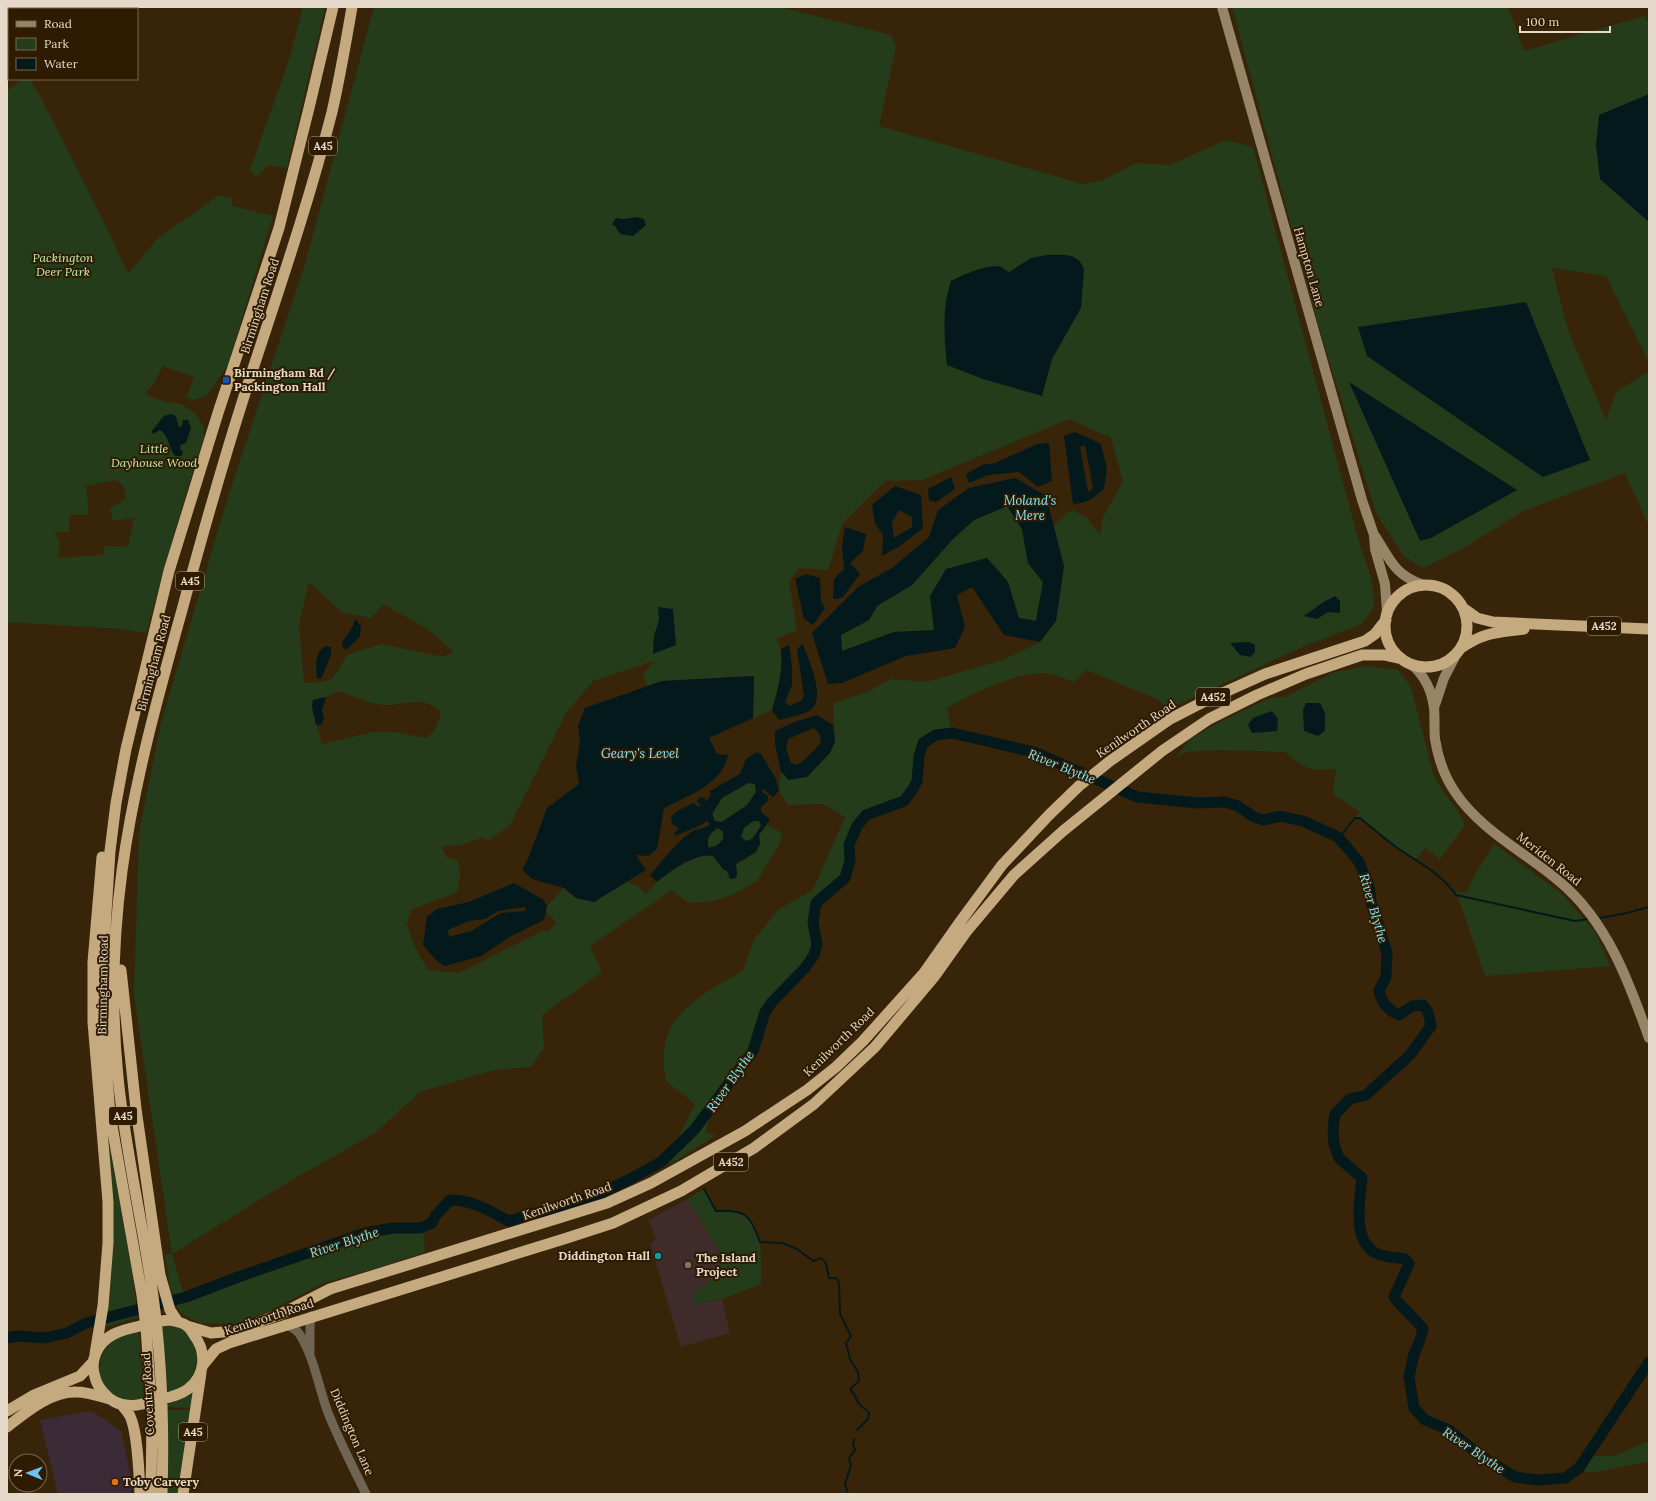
<svg xmlns="http://www.w3.org/2000/svg" width="1656" height="1501" viewBox="0 0 1656 1501" font-family="Lora,serif">
  <rect width="100%" height="100%" fill="#382509"/>
  <!-- commercial -->
  <path fill="#3b2b37" d="M 92,1411 L 121,1431 L 131,1477 L 131,1494 L 58,1494 L 40,1420 Z"/>
  <!-- education -->
  <path fill="#3f2b2a" d="M 687,1199 L 722,1255 L 716,1275 L 693,1296 L 695,1304 L 722,1299 L 730,1333 L 681,1347 L 650,1244 L 656,1239 L 648,1220 Z"/>
  <!-- green -->
  <path fill="#253c1a" fill-rule="evenodd" d="M 303,7 L 325,7 L 287,168 L 269,165 L 256,177 L 250,170 L 289,60 Z
    M 374,7 L 780,7 L 891,35 L 896,47 L 879,126 L 1083,184 L 1103,180 L 1136,163 L 1170,165 L 1226,140 L 1253,147 L 1359,542 L 1372,581 L 1374,607 L 1362,624 L 1302,647 L 1169,709 L 1157,699 L 1086,670 L 1074,682 C 1065,679 1053,673 1044,673 C 1015,672 972,694 947,708 L 952,733 L 936,735 L 923,743 L 919,756 L 917,781 L 913,789 L 904,801 L 866,815 L 857,826 L 849,845 L 850,861 L 845,878 L 816,903 L 813,922 L 817,945 L 814,955 L 805,968 L 765,1012 L 753,1051 L 716,1100 L 705,1132 L 716,1135 L 672,1163 L 661,1162 L 681,1132 L 695,1104 L 666,1081 C 665,1072 663,1062 664,1053 C 665,1012 712,988 743,971 L 754,940 L 779,909 L 813,890 L 845,817 L 823,804 L 788,805 L 779,791 L 781,772 L 789,780 L 835,742 L 833,703 L 867,692 L 891,679 L 926,682 L 1003,660 L 1040,642 L 1056,621 L 1064,566 L 1053,526 L 1067,513 L 1073,510 L 1087,518 L 1100,535 L 1103,517 L 1123,481 L 1111,438 L 1069,419 L 922,480 L 885,481 L 842,524 L 828,570 L 799,568 L 789,581 L 797,630 L 776,639 C 788,662 778,687 772,710 L 753,718 L 754,676 L 662,681 L 647,686 L 643,675 L 654,661 L 593,681 L 566,713 L 510,825 L 487,842 L 484,837 L 460,845 L 441,846 L 446,857 L 458,861 L 460,875 L 457,892 L 411,910 L 407,924 L 415,948 L 428,970 L 459,973 L 542,931 L 549,931 L 557,923 L 546,912 L 547,906 L 564,888 L 576,898 L 594,901 L 626,882 L 637,885 L 646,894 C 660,877 672,869 692,860 C 700,857 705,854 713,856 L 723,869 L 737,875 L 736,864 L 746,859 L 760,844 L 759,835 L 767,825 L 782,833 L 780,843 L 757,881 L 734,894 L 713,901 L 688,903 L 672,890 L 590,946 L 602,972 L 542,1015 L 544,1048 L 531,1067 L 494,1070 L 420,1092 L 375,1133 L 285,1184 L 172,1254 L 181,1286 L 186,1297 C 225,1283 263,1269 301,1255 C 339,1241 379,1225 420,1228 L 424,1236 L 425,1252 L 378,1268 L 323,1283 L 270,1311 L 235,1324 L 200,1323 L 181,1313 L 176,1305 L 170,1286 L 165,1254 L 172,1254 L 134,995 L 139,832 L 161,723 L 227,500 L 305,264 ZM 309,582 L 343,613 L 372,618 L 383,604 L 426,628 L 453,651 L 444,657 L 381,644 L 347,655 C 332,680 335,683 304,683 L 299,624 ZM 338,691 C 352,696 368,703 383,705 C 405,706 424,693 441,713 L 435,730 L 427,738 L 393,732 L 373,732 L 322,744 L 312,707 L 313,700 L 326,697 Z
    M 1232,7 L 1508,7 L 1524,51 L 1644,16 L 1649,23 L 1649,362 L 1606,276 L 1552,268 L 1568,330 L 1606,420 L 1616,392 L 1649,371 L 1649,526 L 1625,473 L 1523,511 L 1464,548 L 1423,568 L 1404,556 L 1376,513 L 1316,318 Z
    M 22,79 L 29,79 L 38,92 L 103,220 L 128,274 L 157,239 L 219,195 L 232,198 L 232,206 L 273,216 L 228,365 L 208,395 L 194,400 L 187,397 L 194,377 L 163,366 L 154,383 L 145,394 L 164,402 L 181,404 L 194,412 L 203,425 L 204,438 L 185,496 L 146,633 L 121,629 L 7,622 L 7,91 ZM 116,480 L 123,485 L 126,499 L 110,508 L 113,521 L 134,518 L 128,547 L 104,546 L 103,555 L 57,558 L 60,543 L 54,532 L 69,532 L 70,515 L 89,515 L 86,486 Z
    M 1007,506 L 1022,529 L 1028,563 L 1043,582 L 1036,621 L 1019,618 L 1008,582 L 987,558 L 930,596 L 934,630 L 894,632 L 842,651 L 841,635 L 869,620 L 877,606 L 912,585 L 952,540 L 974,520 Z
    M 1368,666 L 1398,670 L 1411,687 L 1433,773 L 1442,790 L 1458,811 L 1465,825 L 1440,859 L 1425,848 L 1416,860 L 1397,847 L 1360,818 L 1355,818 L 1360,812 L 1333,794 L 1336,769 L 1313,770 L 1300,764 L 1285,752 L 1221,750 L 1185,752 L 1176,758 L 1190,739 L 1229,717 L 1270,698 L 1285,697 L 1335,672 Z
    M 748,783 L 755,784 L 756,792 L 747,805 L 722,822 L 715,821 L 712,814 L 722,798 Z
    M 753,821 L 759,821 L 761,826 L 752,839 L 746,841 L 741,837 L 744,828 Z
    M 718,828 L 723,832 L 723,839 L 718,845 L 708,848 C 706,838 709,833 718,828 Z
    M 1494,844 L 1562,894 L 1596,933 L 1610,966 L 1485,976 L 1456,891 L 1467,893 L 1474,876 Z
    M 108,1137 L 131,1266 L 138,1317 L 106,1327 L 107,1310 L 107,1141 Z
    M 704,1189 L 716,1211 C 722,1210 729,1209 735,1211 C 765,1216 761,1261 761,1284 L 722,1299 L 695,1304 L 692,1296 L 716,1275 L 722,1255 L 699,1217 L 687,1199 Z
    M 161,1326 C 169,1326 177,1326 184,1331 C 200,1343 201,1367 189,1381 C 183,1388 175,1390 167,1392 Z
    M 139,1332 L 144,1399 C 135,1400 127,1401 119,1398 C 93,1389 94,1353 115,1340 C 122,1335 131,1334 139,1332 Z
    M 194,1392 L 194,1408 L 167,1407 L 167,1405 Z
    M 168,1410 L 194,1410 L 177,1494 L 166,1494 Z
    M 1649,1441 L 1649,1462 L 1589,1473 L 1579,1468 L 1588,1456 L 1614,1456 Z"/>
  <!-- water -->
  <path fill="#04191c" fill-rule="evenodd" d="M 1649,94 L 1649,222 L 1600,179 L 1596,145 L 1599,115 Z
    M 637,217 L 644,219 L 646,225 L 633,236 L 620,234 L 615,226 L 612,224 L 616,218 L 624,219 Z
    M 1047,255 C 1062,255 1079,252 1084,270 L 1081,308 L 1052,359 L 1042,396 L 983,379 L 947,365 C 944,336 942,308 951,281 C 962,275 989,263 1001,267 C 1004,268 1006,271 1009,272 L 1031,258 Z
    M 1526,302 L 1590,460 L 1543,477 L 1367,356 L 1358,327 Z
    M 1349,382 L 1517,490 L 1431,538 L 1420,541 Z
    M 171,414 C 179,415 176,422 179,427 L 182,426 L 183,420 L 188,420 L 191,428 L 186,443 L 181,445 L 180,448 L 183,453 L 181,456 L 175,456 C 169,449 169,435 160,430 L 153,434 L 151,432 L 164,416 Z
    M 1075,432 L 1101,444 L 1107,469 L 1104,489 C 1093,498 1088,503 1073,504 L 1064,436 ZM 1085,445 L 1093,488 L 1088,492 L 1080,447 Z
    M 1049,443 L 1052,481 L 1038,487 L 1019,472 L 988,475 L 969,483 L 966,474 L 982,465 L 995,463 L 1037,444 Z
    M 951,477 L 955,489 L 936,502 L 929,500 L 928,489 Z
    M 1015,478 L 1046,496 L 1064,566 L 1056,621 L 1040,642 L 1004,635 L 972,587 L 957,595 L 965,627 L 955,648 L 906,656 L 842,683 L 828,684 L 812,633 L 858,587 L 892,568 L 929,537 L 938,510 L 969,488 ZM 1007,506 L 1022,529 L 1028,563 L 1043,582 L 1036,621 L 1019,618 L 1008,582 L 987,558 L 946,569 L 930,596 L 934,630 L 894,632 L 842,651 L 841,635 L 869,620 L 877,606 L 912,585 L 952,540 L 974,520 Z
    M 895,486 L 921,495 L 923,528 L 900,546 L 882,556 L 883,535 L 875,523 L 872,505 ZM 899,510 L 912,517 L 912,527 L 894,538 L 892,523 Z
    M 845,527 L 866,534 L 863,551 L 850,563 L 860,574 L 842,598 L 833,599 L 834,579 L 844,569 L 842,547 Z
    M 806,574 L 820,578 L 821,601 L 825,608 L 813,625 L 804,619 L 795,579 Z
    M 1335,596 L 1340,601 L 1340,613 L 1328,612 L 1317,619 L 1304,616 L 1322,603 Z
    M 658,607 L 673,609 L 676,645 L 653,654 L 654,636 L 659,620 Z
    M 355,619 L 361,626 L 360,637 L 347,649 L 343,649 L 342,643 C 347,634 353,629 355,619 Z
    M 1249,642 L 1255,645 L 1255,652 L 1250,657 L 1240,655 L 1230,643 Z
    M 803,644 C 808,660 828,699 809,711 C 802,715 787,718 779,720 L 772,710 C 778,690 783,671 781,649 L 789,645 L 792,666 L 792,685 L 785,702 L 789,706 L 801,701 L 804,696 L 797,649 Z
    M 326,646 L 331,647 L 331,655 L 322,677 L 320,679 L 317,678 C 316,667 314,652 326,646 Z
    M 754,676 L 753,718 L 709,738 L 717,754 L 728,755 C 723,784 687,796 664,808 L 657,849 L 648,856 L 636,855 L 646,870 L 594,902 L 576,898 L 564,888 L 532,879 L 522,870 L 528,859 L 547,808 L 579,784 L 576,766 L 580,742 L 578,726 L 585,708 L 662,681 Z
    M 326,697 L 322,710 L 324,718 L 322,724 L 316,725 L 312,707 L 313,700 Z
    M 1306,703 L 1320,703 L 1325,713 L 1325,731 L 1318,736 L 1304,731 L 1303,710 Z
    M 1272,711 L 1278,719 L 1277,731 L 1252,733 L 1248,725 L 1253,718 Z
    M 817,715 L 833,725 L 835,742 L 830,753 L 807,777 L 789,780 L 781,772 L 775,744 L 775,731 L 792,723 ZM 814,728 L 819,733 L 821,742 C 818,747 802,763 798,764 C 795,765 794,764 791,763 L 786,748 L 788,739 Z
    M 757,752 L 761,754 L 776,779 L 779,791 L 773,797 L 763,789 L 761,791 L 768,796 L 768,801 L 761,807 L 761,812 L 770,819 L 759,835 L 760,844 L 756,852 L 736,864 L 737,875 L 736,878 L 730,879 L 727,871 L 723,869 L 713,856 C 696,852 670,871 657,882 L 650,875 C 663,861 675,843 690,833 C 696,828 704,830 710,824 L 707,821 C 697,828 687,830 676,836 L 674,833 L 679,828 L 672,824 L 671,817 L 677,811 L 694,803 L 698,807 L 701,804 L 697,802 L 698,799 L 702,797 L 705,798 L 705,802 L 711,795 L 710,791 L 740,774 L 746,759 ZM 748,783 L 755,784 L 756,792 L 747,805 L 722,822 L 715,821 L 712,814 L 722,798 ZM 753,821 L 759,821 L 761,826 L 752,839 L 746,841 L 741,837 L 744,828 ZM 718,828 L 723,832 L 723,839 L 718,845 L 709,848 C 706,839 709,833 718,828 Z
    M 514,883 L 544,900 L 547,906 L 544,920 L 511,936 L 481,956 L 445,966 L 437,961 L 423,945 L 427,917 L 437,909 L 469,902 ZM 525,907 L 526,911 L 501,913 L 471,931 L 449,937 L 448,930 L 468,921 L 485,919 L 498,911 Z"/>
  <g fill="none" stroke-linecap="round" stroke-linejoin="round">
    <!-- stream -->
    <path stroke="#04191c" stroke-width="2" d="M 1339,838 L 1355,818 L 1360,818 C 1372,828 1384,838 1396,847 C 1417,862 1441,873 1456,895 L 1575,921 L 1588,919
      M 1600,918 L 1627,913 L 1649,907
      M 704,1189 L 716,1211 C 747,1209 750,1216 760,1242 L 783,1243 L 797,1249 L 813,1261 L 821,1258 L 826,1263 L 829,1278 L 836,1278 L 839,1282 L 840,1314 L 851,1336 L 846,1343 L 850,1359 L 858,1372 L 859,1381 L 850,1389 C 855,1394 856,1398 859,1404 C 862,1408 867,1409 869,1413 L 868,1419 L 857,1430
      M 848,1494 L 845,1483 L 851,1466 L 849,1458 L 855,1450 L 853,1444 L 854,1439"/>
    <!-- river -->
    <path stroke="#04191c" stroke-width="11" d="M 7,1338 L 17,1336 L 44,1338 L 67,1333 L 86,1323 L 186,1297 L 238,1277 L 365,1233 L 393,1228 L 420,1228 L 432,1223 L 436,1215 L 450,1200 C 474,1200 489,1211 509,1221 L 531,1214 L 565,1207 L 593,1197 L 630,1179 L 661,1162 L 694,1130 L 753,1051 L 765,1012 L 772,1002 L 805,968 L 814,955 L 817,945 L 813,922 L 816,903 L 845,878 L 850,861 L 849,845 L 857,826 L 866,815 L 904,801 L 913,789 L 917,781 L 919,756 L 923,743 L 936,735 L 952,733 L 1034,752 L 1137,797 L 1198,803 L 1224,802 L 1238,806 L 1254,817 L 1264,820 L 1280,816 L 1303,821 L 1334,835 L 1339,838 L 1359,862 L 1369,886 L 1371,902 L 1387,953 L 1386,977 L 1379,990 C 1381,1002 1388,1010 1399,1015 L 1412,1006 L 1423,1005 L 1428,1012 L 1431,1026 L 1410,1055 L 1366,1095 L 1350,1099 L 1335,1114 L 1333,1128 L 1334,1144 L 1339,1158 L 1362,1178 C 1360,1200 1352,1238 1374,1252 C 1384,1258 1395,1257 1405,1259 L 1409,1264 L 1394,1297 C 1403,1309 1414,1317 1423,1329 L 1419,1343 L 1414,1354 L 1409,1377 L 1414,1408 L 1425,1420 L 1449,1430 L 1481,1456 L 1515,1477 L 1537,1480 L 1565,1478 L 1579,1468 L 1649,1362"/>
    <!-- tertiary -->
    <path stroke="#706452" stroke-width="9" d="M 285,1324 C 291,1327 297,1329 300,1335 C 314,1357 318,1385 327,1410 C 338,1439 353,1467 366,1494
      M 310,1352 L 310,1326 L 311,1316"/>
    <!-- secondary -->
    <path stroke="#988568" stroke-width="10" d="M 1222,7 L 1362,500 L 1374,535 L 1375,549 L 1385,584 L 1387,613
      M 1375,536 C 1391,561 1394,574 1423,585
      M 1411,664 C 1424,675 1432,691 1434,708 C 1435,718 1434,729 1435,739 C 1438,758 1444,776 1455,792 C 1481,831 1525,852 1560,882 C 1607,921 1629,982 1649,1038
      M 1434,708 L 1444,678 L 1457,653"/>
    <!-- trunk -->
    <path stroke="#c5aa80" stroke-width="11" d="M1385 626a41 41 0 1 1 82 0a41 41 0 1 1-82 0Z
      M 1463,608 L 1477,618 L 1493,622 L 1649,629
      M 1461,648 C 1484,632 1496,633 1524,629
      M 121,970 L 136,1109 L 160,1275 L 170,1310 L 178,1322
      M 169,1320 C 175,1321 182,1322 187,1326 C 190,1328 192,1332 194,1335 C 207,1352 206,1375 188,1389 C 178,1397 163,1398 151,1402 C 139,1405 127,1408 115,1402 C 107,1398 97,1387 95,1377 C 89,1360 98,1342 114,1334 C 122,1330 131,1328 140,1326 C 150,1323 159,1321 169,1320 Z
      M 187,1326 L 211,1333 L 235,1331 L 281,1314 L 330,1289 L 607,1203 L 651,1183 L 745,1131 L 807,1090 L 836,1067 L 863,1041 L 924,973 L 960,922 L 1002,865 L 1049,815 L 1079,786 L 1110,761 L 1170,719 L 1205,701 L 1265,674 L 1365,641 L 1375,634 L 1386,620
      M 95,1354 L 103,1306 L 108,1243 L 108,1202 L 93,1022 L 93,962 L 102,857
      M 203,1365 L 216,1349 L 229,1343 L 567,1238 L 613,1223 L 681,1191 L 754,1148 L 814,1104 L 875,1047 L 934,977 L 966,932 L 1014,875 L 1063,831 L 1162,751 L 1209,719 L 1257,695 L 1306,674 L 1362,655 L 1384,655 L 1402,659
      M 121,1404 C 124,1408 128,1412 130,1416 C 138,1433 139,1475 140,1494
      M 7,1411 L 34,1395 L 80,1376 L 93,1362
      M 7,1427 C 26,1412 51,1391 76,1392 C 87,1392 99,1396 110,1399
      M 151,1494 L 152,1418 L 146,1327 L 142,1295 L 116,1149 L 110,1114 L 107,1078 L 104,1021 L 103,960 L 110,851 L 116,803 L 126,749 L 169,571 L 218,413 L 279,228 L 309,108 L 333,7
      M 162,1494 C 164,1428 162,1361 153,1296 C 143,1223 125,1150 118,1077 C 111,1008 113,939 122,871 C 134,782 158,696 182,610 C 202,536 223,462 246,390 C 276,298 308,206 332,112 C 340,77 346,42 352,7
      M 183,1494 L 201,1373"/>
  </g>
  <!-- markers -->
  <rect fill="#1a4fb4" stroke="#2e1b01" stroke-width="1.5" x="222" y="376" width="8" height="8" rx="2"/>
  <circle fill="#0f9aa8" stroke="#2e1b01" stroke-width="1.5" cx="658" cy="1256" r="4"/>
  <circle fill="#8d6e63" stroke="#2e1b01" stroke-width="1.5" cx="688" cy="1265" r="4"/>
  <circle fill="#e8710a" stroke="#2e1b01" stroke-width="1.5" cx="115" cy="1482" r="4"/>
  <g text-anchor="middle" stroke-width="4" stroke-linejoin="round" paint-order="stroke">
    <!-- shield labels -->
    <g fill="#2e1b01" stroke="#aea08d" stroke-width="1">
      <rect x="309" y="137" width="28" height="18" rx="3"/>
      <rect x="176" y="572" width="28" height="18" rx="3"/>
      <rect x="1587" y="617" width="34" height="18" rx="3"/>
      <rect x="1196" y="688" width="34" height="18" rx="3"/>
      <rect x="109" y="1107" width="28" height="18" rx="3"/>
      <rect x="714" y="1153" width="34" height="18" rx="3"/>
      <rect x="179" y="1423" width="28" height="18" rx="3"/>
    </g>
    <g font-size="11" font-weight="bold" fill="#e5d9c9">
      <text x="323" y="150">A45</text>
      <text x="190" y="585">A45</text>
      <text x="1604" y="630">A452</text>
      <text x="1213" y="701">A452</text>
      <text x="123" y="1120">A45</text>
      <text x="731" y="1166">A452</text>
      <text x="193" y="1436">A45</text>
    </g>
    <!-- park labels -->
    <g font-size="12" font-style="italic" fill="#c2f0ae" stroke="#2e1b01">
      <text x="63" y="262">Packington<tspan x="63" dy="14">Deer Park</tspan></text>
      <text x="154" y="453">Little<tspan x="154" dy="14">Dayhouse Wood</tspan></text>
    </g>
    <!-- street labels -->
    <g font-size="12" fill="#e5d9c9" stroke="#2e1b01">
      <text transform="translate(1309 267) rotate(74)" y="4">Hampton Lane</text>
      <text transform="translate(260 306) rotate(-72)" y="4">Birmingham Road</text>
      <text transform="translate(154 663) rotate(-75)" y="4">Birmingham Road</text>
      <text transform="translate(1136 729) rotate(-34)" y="4">Kenilworth Road</text>
      <text transform="translate(1549 859) rotate(38)" y="4">Meriden Road</text>
      <text transform="translate(103 985) rotate(-89)" y="4">Birmingham Road</text>
      <text transform="translate(839 1042) rotate(-44)" y="4">Kenilworth Road</text>
      <text transform="translate(567 1201) rotate(-19)" y="4">Kenilworth Road</text>
      <text transform="translate(269 1317) rotate(-18)" y="4">Kenilworth Road</text>
      <text transform="translate(148 1394) rotate(-93)" y="4">Coventry Road</text>
      <text transform="translate(352 1432) rotate(67)" y="4">Diddington Lane</text>
    </g>
    <!-- poi labels -->
    <g font-size="12" font-weight="bold" fill="#e5d9c9" stroke="#2e1b01" text-anchor="start">
      <text x="234" y="377">Birmingham Rd /<tspan x="234" dy="14">Packington Hall</tspan></text>
      <text x="650" y="1260" text-anchor="end">Diddington Hall</text>
      <text x="696" y="1262">The Island<tspan x="696" dy="14">Project</tspan></text>
      <text x="123" y="1486">Toby Carvery</text>
    </g>
    <!-- water labels -->
    <g font-size="13" font-style="italic" fill="#81eaf9" stroke="#2e1b01">
      <text x="1030" y="505">Moland's<tspan x="1030" dy="15">Mere</tspan></text>
      <text x="640" y="758">Geary's Level</text>
      <text transform="translate(1062 766) rotate(22)" y="5">River Blythe</text>
      <text transform="translate(1374 908) rotate(74)" y="5">River Blythe</text>
      <text transform="translate(730 1081) rotate(-55)" y="5">River Blythe</text>
      <text transform="translate(344 1242) rotate(-18)" y="5">River Blythe</text>
      <text transform="translate(1474 1450) rotate(34)" y="5">River Blythe</text>
    </g>
  </g>
  <!-- border -->
  <rect width="1656" height="1501" fill="none" stroke="#e5d9c9" stroke-width="16"/>
  <!-- legend -->
  <rect x="8" y="8" width="130" height="72" fill="#2e1b01" stroke="#776751"/>
  <rect x="16" y="21" width="20" height="6" fill="#988568" stroke="#776751"/>
  <text x="44" y="28" font-size="12" fill="#e5d9c9">Road</text>
  <rect x="16" y="38" width="20" height="12" fill="#253c1a" stroke="#776751"/>
  <text x="44" y="48" font-size="12" fill="#e5d9c9">Park</text>
  <rect x="16" y="58" width="20" height="12" fill="#04191c" stroke="#776751"/>
  <text x="44" y="68" font-size="12" fill="#e5d9c9">Water</text>
  <!-- north arrow -->
  <g transform="translate(28 1473) rotate(271)"><circle r="19" fill="#2e1b01" stroke="#776751"/>
  <path d="M0-3L7 15L0 10L-7 15Z" fill="#69c4f1"/>
  <text y="-6" font-size="11" font-weight="bold" text-anchor="middle" fill="#e5d9c9">N</text>
  </g>
  <!-- scale -->
  <path d="M1520 26v6h90v-6" fill="none" stroke="#e5d9c9" stroke-width="2"/>
  <text x="1526" y="26" font-size="12" fill="#e5d9c9" stroke="#2e1b01" stroke-width="3" paint-order="stroke">100 m</text>
</svg>
